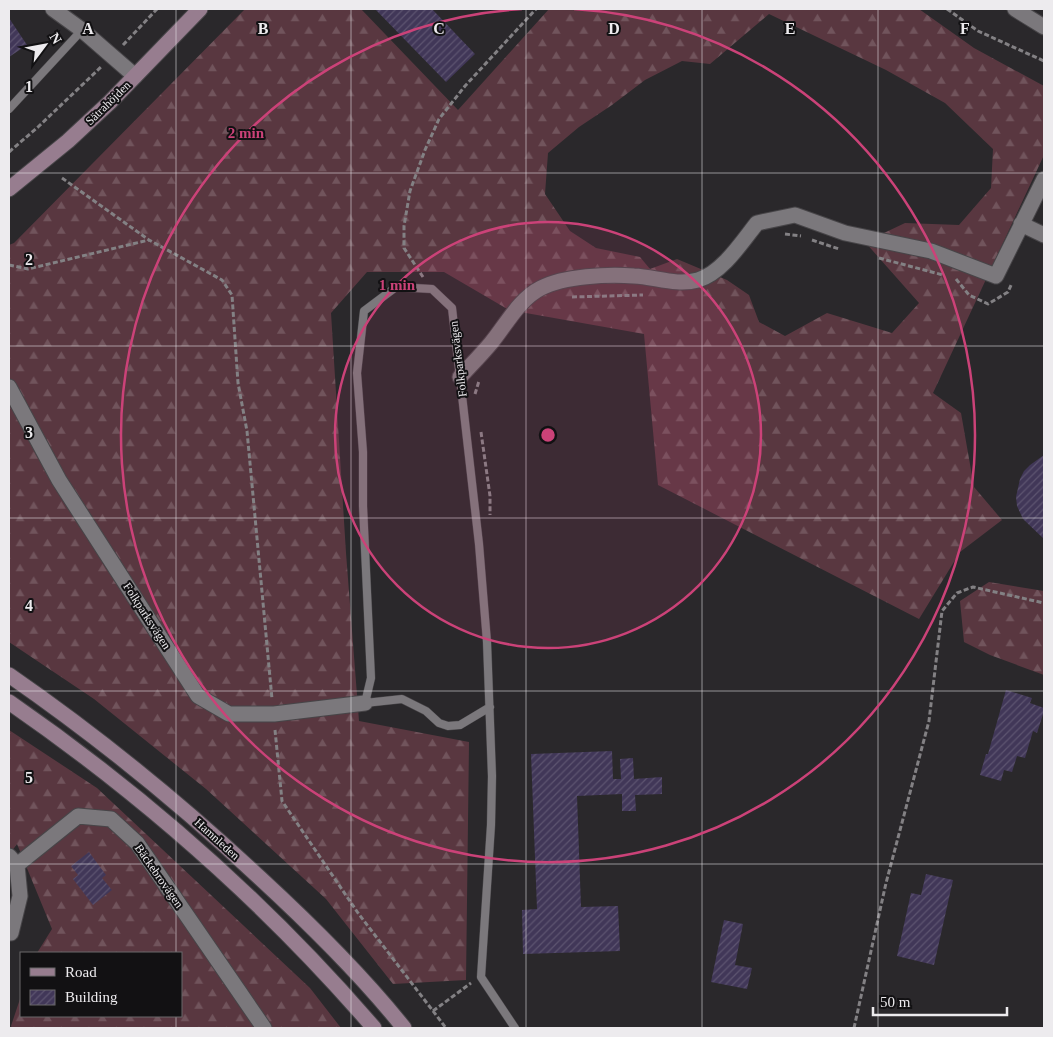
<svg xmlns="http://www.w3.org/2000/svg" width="1053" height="1037" viewBox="0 0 1053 1037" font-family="'Times New Roman',serif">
  <defs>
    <pattern id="forest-firs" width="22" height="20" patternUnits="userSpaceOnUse" patternTransform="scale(1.25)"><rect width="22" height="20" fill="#593740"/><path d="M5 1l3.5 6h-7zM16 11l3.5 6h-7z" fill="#71545c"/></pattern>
    <pattern id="building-hatch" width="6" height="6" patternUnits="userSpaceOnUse" patternTransform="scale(1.25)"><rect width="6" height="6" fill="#413758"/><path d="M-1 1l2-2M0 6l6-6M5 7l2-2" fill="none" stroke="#5d5470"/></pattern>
  </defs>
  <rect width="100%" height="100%" fill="#2a282b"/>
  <!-- forest -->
  <path fill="url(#forest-firs)" fill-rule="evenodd" d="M 245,9 L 361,9 L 458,110 L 549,9 L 919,9 L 974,48 L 1044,86 L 1044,155 L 933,393 L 961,413 L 974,487 L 1002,520 L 960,552 L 919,619 L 658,485 L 644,334 L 509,310 L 444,272 L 367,272 L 331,313 L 346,553 L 359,721 L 469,742 L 466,980 L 393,984 L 326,899 L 206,789 L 94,699 L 9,642 L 9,245 L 14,243 ZM 769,14 L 886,70 L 945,103 L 993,149 L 991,188 L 959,225 L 905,223 L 865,242 L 919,303 L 892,333 L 827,313 L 785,336 L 759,322 L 749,295 L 727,280 L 677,259 L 650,269 L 640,257 L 596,248 L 570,231 L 545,194 L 548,153 L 579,127 L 612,105 L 645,80 L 682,61 L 710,64 Z
    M 989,582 L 1044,591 L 1044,675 L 990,655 L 964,642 L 960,601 Z
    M 9,730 L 97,788 L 310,988 L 341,1028 L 12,1028 L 11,1026 L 21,996 L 21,1016 L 181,1016 L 181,953 L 37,953 L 52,929 L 17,844 L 9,855 Z"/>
  <!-- building -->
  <path fill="url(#building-hatch)" d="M 375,9 L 432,9 L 475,54 L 446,82 Z
    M 9,18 L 27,45 L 9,57 Z
    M 1044,455 L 1044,539 L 1023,519 L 1017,506 L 1016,497 L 1020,479 L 1024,471 L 1030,465 Z
    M 1006,690 L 1032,698 L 1030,703 L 1044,708 L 1044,711 L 1037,733 L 1033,731 L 1025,758 L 1017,756 L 1012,772 L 1004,770 L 1001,781 L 980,775 L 986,754 L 988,754 Z
    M 612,751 L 613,779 L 621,779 L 620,759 L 633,758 L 634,779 L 662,777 L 662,794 L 635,795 L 636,811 L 622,811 L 622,794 L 577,796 L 581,907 L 618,906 L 620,951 L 523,954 L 522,910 L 537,909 L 531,754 Z
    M 89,852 L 106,875 L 102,878 L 112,890 L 93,905 L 73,879 L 78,875 L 71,866 Z
    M 926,874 L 953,880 L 934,965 L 897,956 L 911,893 L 921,895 Z
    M 724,920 L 743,924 L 735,965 L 752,968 L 747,989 L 711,982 Z"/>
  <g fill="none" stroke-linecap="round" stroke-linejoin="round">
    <defs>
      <path id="lane" d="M 9,109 L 82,30
        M 490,707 L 460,725 L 448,726 L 439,723 L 426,711 L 402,699 L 365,703 L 371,678 L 363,506 L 363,452 L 357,373 L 364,311 L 396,287 L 432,289 L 452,308 L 479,544 L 487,642 L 492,776 L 491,825 L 481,977 L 515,1028"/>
      <path id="street" d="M 53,9 L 82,30 L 135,76
        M 1015,9 L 1044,27
        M 1021,224 L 1044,235
        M 460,377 C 470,366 481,355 491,343 C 506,325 519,299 541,288 C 564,276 608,274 634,276 C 655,277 677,286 698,280 C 722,273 742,242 757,223 L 795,215 L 845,233 L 931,251 L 996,276 L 1044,179
        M 9,387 L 59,480 L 198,696 L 229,714 L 274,714 L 365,703
        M 9,856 L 17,865 L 20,896 L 11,933
        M 17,865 L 78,816 L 111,819 L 137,843 L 264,1028"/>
      <path id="secondary" d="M 9,189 L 68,141 L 110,102 L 200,9
        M 9,675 C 97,736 181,804 260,878 C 311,925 361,974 404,1028
        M 9,702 C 142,794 268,905 374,1028"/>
    </defs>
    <!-- lane casing -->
    <use href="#lane" stroke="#474548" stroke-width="9"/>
    <!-- street casing -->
    <use href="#street" stroke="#474548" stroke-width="17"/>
    <!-- secondary casing -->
    <use href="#secondary" stroke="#474548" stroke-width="17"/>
    <!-- path -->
    <path stroke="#838184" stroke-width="3" stroke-dasharray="5 2.5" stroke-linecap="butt" d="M 947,9 L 978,31 L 1044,61
      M 123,45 L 157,9
      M 9,152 L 38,127 L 101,67
      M 62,178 L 149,240 L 222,280 L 232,295 L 238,383 L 247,431 L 272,699
      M 785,234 L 801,236
      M 812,240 L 839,249
      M 879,258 L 943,275
      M 9,265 L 28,269 L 149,240
      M 423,277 L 404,248 L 404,226 L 410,191 L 425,150 L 439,119 L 465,86 L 536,9
      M 956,279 L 969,295 L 988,304 L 1008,292 L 1012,283
      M 572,297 L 643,295
      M 475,394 L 479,381
      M 481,432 L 490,496 L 490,515
      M 275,730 L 282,801 L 358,913 L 446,1028
      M 433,1011 L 471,983
      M 854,1028 L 886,883 L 929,721 L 942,611 L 957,593 L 973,587 L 1044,603"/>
    <!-- lane -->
    <use href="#lane" stroke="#7b787c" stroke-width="8"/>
    <!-- street -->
    <use href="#street" stroke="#7b787c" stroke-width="15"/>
    <!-- secondary -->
    <use href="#secondary" stroke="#977d8f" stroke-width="15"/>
  </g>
  <!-- grid -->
  <path fill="none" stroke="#edebee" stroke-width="1" stroke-opacity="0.55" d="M 176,9 L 176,953M 351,9 L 351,1028M 526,9 L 526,1028M 702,9 L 702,1028M 878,9 L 878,1028M 9,173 L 1044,173M 9,346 L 1044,346M 9,518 L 1044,518M 9,691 L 1044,691M 9,864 L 1044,864M 176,1016 L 176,1028"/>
  <!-- distance rings -->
  <circle cx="548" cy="435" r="213" fill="#cb4278" fill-opacity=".12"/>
  <g fill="none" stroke="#cb4278" stroke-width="2.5">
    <circle cx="548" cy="435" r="213"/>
    <path d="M574 9A427 427 0 1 1 522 9"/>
  </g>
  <g text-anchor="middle" stroke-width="4" stroke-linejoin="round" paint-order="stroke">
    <!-- street labels -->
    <g font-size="12" fill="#edebee" stroke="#121113">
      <text transform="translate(108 103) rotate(-44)" y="4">Sätrahöjden</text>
      <text transform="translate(458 359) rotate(-97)" y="4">Folkparksvägen</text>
      <text transform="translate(147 616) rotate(57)" y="4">Folkparksvägen</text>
      <text transform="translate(217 839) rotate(42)" y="4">Hamnleden</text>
      <text transform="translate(159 876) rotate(55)" y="4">Bäckebrovägen</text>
    </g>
  </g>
  <g font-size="16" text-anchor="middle" font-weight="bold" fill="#edebee" stroke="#121113" stroke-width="4" stroke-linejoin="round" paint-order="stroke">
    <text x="88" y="34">A</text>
    <text x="263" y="34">B</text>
    <text x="439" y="34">C</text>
    <text x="614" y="34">D</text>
    <text x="790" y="34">E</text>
    <text x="965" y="34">F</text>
    <text x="29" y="92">1</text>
    <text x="29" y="265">2</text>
    <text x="29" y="438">3</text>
    <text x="29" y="611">4</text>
    <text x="29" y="783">5</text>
  </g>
  <circle cx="548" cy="435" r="8" fill="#cb4278" stroke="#121113" stroke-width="2.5"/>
  <g font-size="15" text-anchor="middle" font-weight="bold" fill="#cb4278" stroke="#121113" stroke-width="4" stroke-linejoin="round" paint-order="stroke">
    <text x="246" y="138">2 min</text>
    <text x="397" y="290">1 min</text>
  </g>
  <!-- border -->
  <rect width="1053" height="1037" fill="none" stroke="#edebee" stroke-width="20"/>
  <!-- legend -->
  <rect x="20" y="952" width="162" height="65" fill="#121113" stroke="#6a686b"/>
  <rect x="30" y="968" width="25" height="8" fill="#977d8f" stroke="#6a686b"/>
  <text x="65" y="977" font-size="15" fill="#edebee">Road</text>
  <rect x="30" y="990" width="25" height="15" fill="url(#building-hatch)" stroke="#6a686b"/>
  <text x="65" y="1002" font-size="15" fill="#edebee">Building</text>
  <!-- north arrow -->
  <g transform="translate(45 45) rotate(58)" stroke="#121113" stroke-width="4" paint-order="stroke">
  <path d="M0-4L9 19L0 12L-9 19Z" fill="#edebee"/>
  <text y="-8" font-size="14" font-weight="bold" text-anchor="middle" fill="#edebee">N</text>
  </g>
  <!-- scale -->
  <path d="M873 1007v8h134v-8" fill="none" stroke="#edebee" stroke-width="2.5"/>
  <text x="880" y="1007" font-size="15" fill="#edebee" stroke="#121113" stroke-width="4" paint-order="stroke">50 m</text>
</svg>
